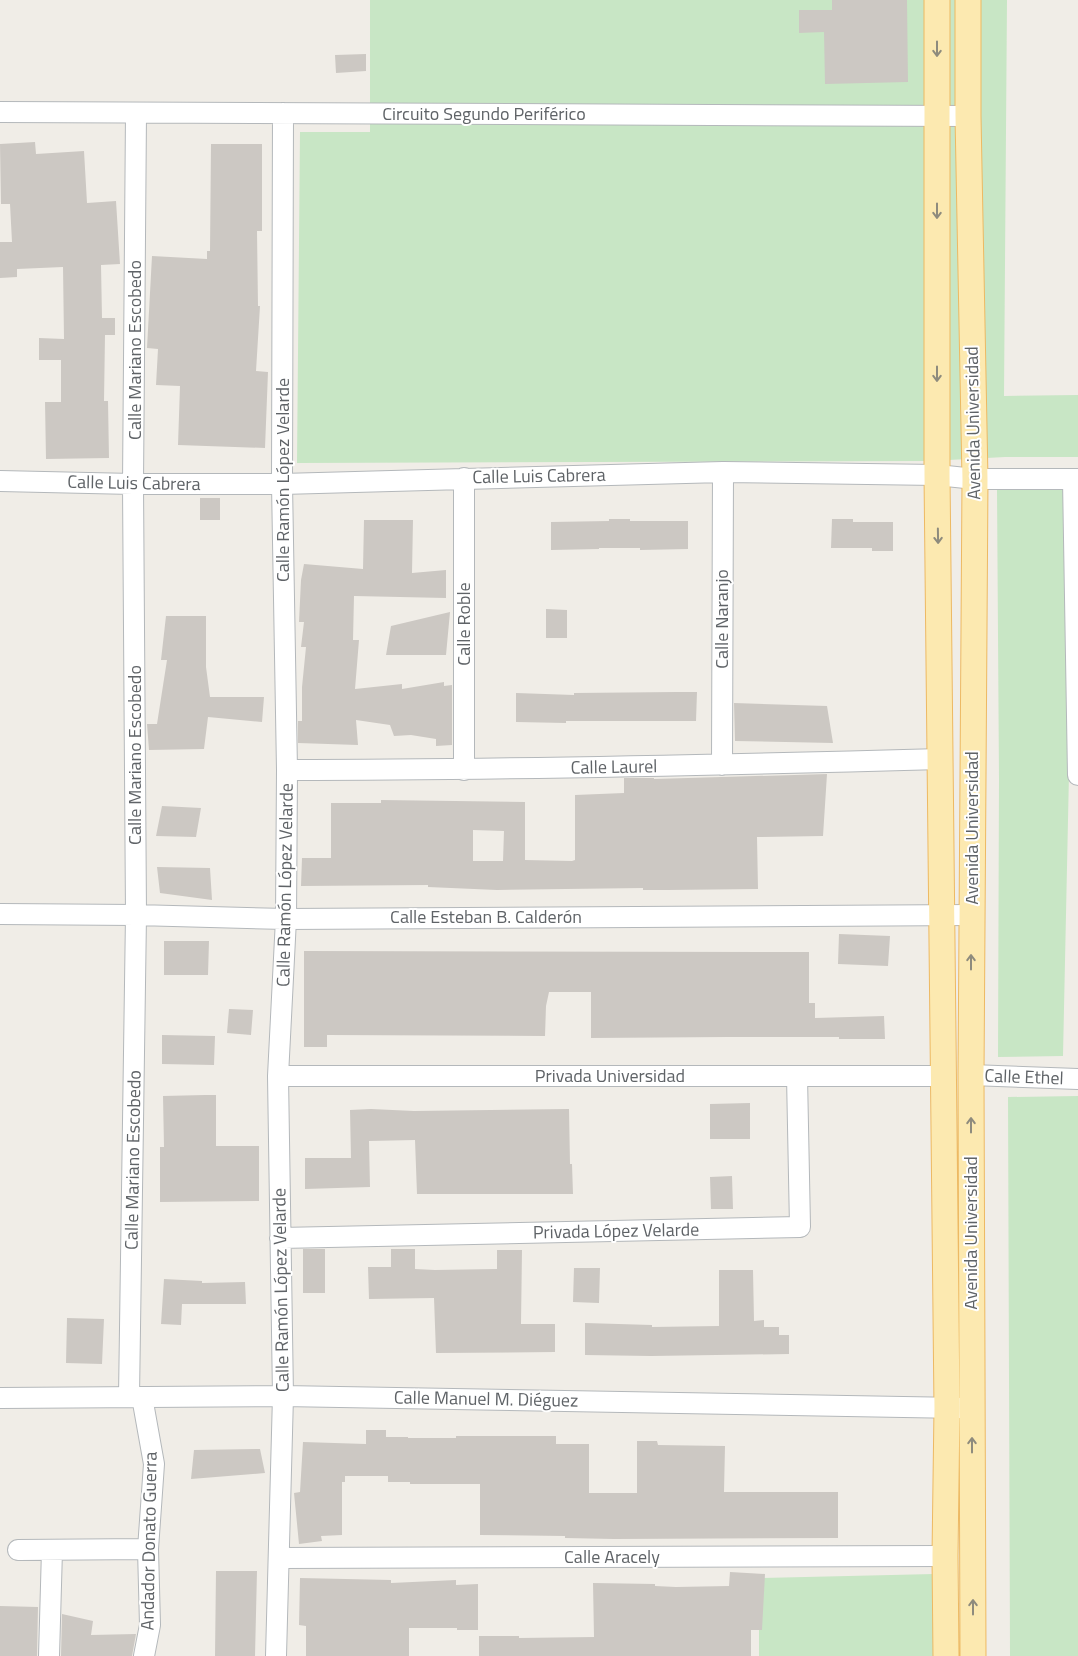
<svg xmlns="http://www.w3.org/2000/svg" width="1078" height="1656" viewBox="0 0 1078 1656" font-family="'Titillium Web',sans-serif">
  <rect width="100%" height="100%" fill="#f0ede7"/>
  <!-- green -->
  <path fill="#c8e6c5" d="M 370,0 L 1007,0 L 1004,396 L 1078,395 L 1078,457 L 1005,457 L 930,461 L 297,463 L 300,132 L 370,132 Z
    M 1065,488 L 1069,773 L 1063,1056 L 998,1057 L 999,779 L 997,490 Z
    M 1078,1096 L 1078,1656 L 1010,1656 L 1008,1097 Z
    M 934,1574 L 936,1656 L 759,1656 L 759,1578 Z"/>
  <!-- building -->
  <path fill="#ccc8c3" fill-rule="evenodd" d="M 832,0 L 907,0 L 908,82 L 825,84 L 824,32 L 799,33 L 799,10 L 832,10 Z
    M 366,54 L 366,71 L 336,73 L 335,55 Z
    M 35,142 L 36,154 L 84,151 L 87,203 L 116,201 L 120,264 L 101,265 L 102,318 L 115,318 L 115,335 L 105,335 L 104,401 L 108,401 L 109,458 L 46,459 L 45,402 L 61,402 L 61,360 L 39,360 L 39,338 L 64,339 L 63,267 L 17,269 L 17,277 L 0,278 L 0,242 L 12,242 L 10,204 L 1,204 L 0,144 Z
    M 211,144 L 262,144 L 262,231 L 257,231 L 258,306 L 260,306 L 256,371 L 268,372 L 265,448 L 178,445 L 180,386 L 156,385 L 158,349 L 147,348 L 152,256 L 207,259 L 207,251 L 210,251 Z
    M 200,498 L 220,498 L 220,520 L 200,520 Z
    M 609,519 L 630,519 L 630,521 L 688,521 L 688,549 L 640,550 L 640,548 L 599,548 L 599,549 L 551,550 L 551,522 L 609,521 Z
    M 832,519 L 853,519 L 853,522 L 893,522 L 893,551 L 872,551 L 872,548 L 831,548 Z
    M 364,520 L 413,520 L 412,573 L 446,570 L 446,598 L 354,596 L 353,640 L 359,640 L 355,689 L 402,684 L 402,689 L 444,682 L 444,686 L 452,685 L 452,745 L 436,746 L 436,739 L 411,735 L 394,736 L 390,725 L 356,720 L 358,745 L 298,743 L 298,721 L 302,721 L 302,687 L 306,647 L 301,647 L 304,622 L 299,622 L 301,580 L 304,564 L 363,569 Z
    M 546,609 L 567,610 L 567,638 L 546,638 Z
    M 450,612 L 446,655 L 386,655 L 391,626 Z
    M 166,616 L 206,616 L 206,667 L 210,697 L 264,697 L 262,722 L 208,717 L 204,749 L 149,750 L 147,724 L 157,724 L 167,660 L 161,660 Z
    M 676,692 L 697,692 L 696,721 L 566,721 L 566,723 L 516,722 L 516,693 L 574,695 L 574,693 Z
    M 734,703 L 827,706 L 833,743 L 735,741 Z
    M 827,774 L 823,836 L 757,837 L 758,889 L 667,890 L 643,890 L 643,888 L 497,890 L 428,887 L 428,885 L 301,886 L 302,858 L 331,858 L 331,803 L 381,803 L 381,800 L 525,802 L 525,860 L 572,861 L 575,860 L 575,795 L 624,793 L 624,778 L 654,778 L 654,779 ZM 473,830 L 504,831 L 503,861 L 473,861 Z
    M 162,806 L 201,808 L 196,837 L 156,836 Z
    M 157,867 L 210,868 L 212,900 L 160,893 Z
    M 839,934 L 890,936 L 888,966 L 838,964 Z
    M 164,941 L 209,941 L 208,975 L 164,975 Z
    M 304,951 L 809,952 L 809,1003 L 815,1003 L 815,1018 L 884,1016 L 885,1039 L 839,1039 L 839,1037 L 727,1037 L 591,1038 L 591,992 L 549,992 L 546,1006 L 545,1036 L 327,1035 L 327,1047 L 304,1047 Z
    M 229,1009 L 253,1010 L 251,1035 L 227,1033 Z
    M 162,1035 L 215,1036 L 214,1065 L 162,1064 Z
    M 205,1095 L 216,1095 L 216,1146 L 259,1146 L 259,1201 L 160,1202 L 160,1147 L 164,1147 L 163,1096 Z
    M 750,1103 L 750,1139 L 710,1139 L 710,1104 Z
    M 371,1109 L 414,1111 L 569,1109 L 570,1164 L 572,1164 L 573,1194 L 417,1194 L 415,1140 L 369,1141 L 370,1187 L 305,1189 L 305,1158 L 351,1158 L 350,1110 Z
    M 732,1176 L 733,1209 L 711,1209 L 710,1177 Z
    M 303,1249 L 325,1249 L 325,1293 L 303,1293 Z
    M 391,1249 L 415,1249 L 415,1269 L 435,1270 L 497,1269 L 497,1250 L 522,1250 L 521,1324 L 555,1324 L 555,1352 L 436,1353 L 434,1298 L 369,1299 L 368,1267 L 391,1267 Z
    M 574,1268 L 600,1268 L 599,1303 L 573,1302 Z
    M 719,1270 L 753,1270 L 754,1321 L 764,1320 L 764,1327 L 779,1327 L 779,1335 L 789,1335 L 789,1354 L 651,1356 L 585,1355 L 585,1323 L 652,1325 L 652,1327 L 719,1326 Z
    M 164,1279 L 202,1281 L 202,1283 L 245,1282 L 246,1304 L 182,1304 L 181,1325 L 161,1324 Z
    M 67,1318 L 104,1319 L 102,1364 L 66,1363 Z
    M 366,1430 L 386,1430 L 386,1437 L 408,1437 L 408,1438 L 456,1438 L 456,1436 L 556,1436 L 556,1444 L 589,1444 L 589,1493 L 637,1493 L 637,1441 L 657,1441 L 658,1445 L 725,1446 L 724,1492 L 838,1492 L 838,1538 L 614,1539 L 565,1538 L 565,1536 L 480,1535 L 480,1484 L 410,1484 L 410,1482 L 388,1482 L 388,1476 L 345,1476 L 345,1482 L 342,1482 L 342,1535 L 321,1536 L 322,1541 L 299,1544 L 294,1493 L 300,1492 L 303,1442 L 366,1444 Z
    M 260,1449 L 265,1473 L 191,1479 L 194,1450 Z
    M 216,1571 L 257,1571 L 255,1656 L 215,1656 Z
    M 730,1572 L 765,1574 L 762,1630 L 751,1630 L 751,1656 L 479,1656 L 479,1636 L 519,1636 L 519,1638 L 594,1637 L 593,1583 L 655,1584 L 655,1586 L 676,1587 L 729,1586 Z
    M 300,1578 L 391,1580 L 391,1583 L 456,1580 L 456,1585 L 478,1584 L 478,1630 L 457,1630 L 457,1628 L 409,1628 L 409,1656 L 306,1656 L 306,1626 L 299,1625 Z
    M 0,1606 L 38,1607 L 37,1656 L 0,1656 Z
    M 62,1614 L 93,1621 L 91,1635 L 136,1634 L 132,1656 L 61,1656 Z"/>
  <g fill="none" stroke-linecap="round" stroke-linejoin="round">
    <defs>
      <path id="minor" d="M 0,112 L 968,116
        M 464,478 L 464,770
        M 1073,479 L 1078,775
        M 0,481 L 133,484 L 282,484 L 723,472 L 937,475 L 975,479 L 1078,479
        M 722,765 L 723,472
        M 287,770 C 505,770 723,765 941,759
        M 0,914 L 136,915 L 286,919 L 972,915
        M 971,1075 L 1078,1079
        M 278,1076 L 943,1076
        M 280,1238 L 800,1227 L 797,1076
        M 129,1397 L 136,915 L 133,484 L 136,113
        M 142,1397 L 154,1464 L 148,1549 L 150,1625 L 144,1656
        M 0,1398 L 283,1396 L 960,1408
        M 18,1550 L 148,1549
        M 279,1558 L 945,1556
        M 49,1656 L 52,1550
        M 276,1656 L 283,1396 L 278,1076 L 286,919 L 287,770 L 282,484 L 283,113"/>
      <path id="major" d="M 937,0 L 937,475 L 947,1408 L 945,1556 L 946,1656
        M 968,0 L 968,116 L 975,479 L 971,1075 L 973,1656"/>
    </defs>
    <!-- minor casing -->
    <use href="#minor" stroke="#b4b8bb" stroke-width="22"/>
    <!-- major casing -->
    <use href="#major" stroke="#edb963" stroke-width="27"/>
    <!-- minor -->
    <use href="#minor" stroke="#fff" stroke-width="20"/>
    <!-- major -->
    <use href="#major" stroke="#fce9b0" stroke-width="25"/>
  </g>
  <!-- one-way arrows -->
  <defs><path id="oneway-shaft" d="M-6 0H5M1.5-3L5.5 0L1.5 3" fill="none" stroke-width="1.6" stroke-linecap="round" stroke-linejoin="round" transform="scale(1.25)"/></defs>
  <g stroke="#8e8b7d">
    <use href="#oneway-shaft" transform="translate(937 49) rotate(90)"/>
    <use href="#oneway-shaft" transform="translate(937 211) rotate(90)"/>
    <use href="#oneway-shaft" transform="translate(937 374) rotate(90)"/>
    <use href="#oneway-shaft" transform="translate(938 536) rotate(89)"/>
    <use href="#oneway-shaft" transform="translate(971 962) rotate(-90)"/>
    <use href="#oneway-shaft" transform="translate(971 1125) rotate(-90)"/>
    <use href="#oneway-shaft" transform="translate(972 1445) rotate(-90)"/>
    <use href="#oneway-shaft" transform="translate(973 1607) rotate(-90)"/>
  </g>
  <g text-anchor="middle" stroke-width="4" stroke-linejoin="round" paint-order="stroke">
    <!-- street labels -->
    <g font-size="18" fill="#5f6367" stroke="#fff">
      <text x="484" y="120">Circuito Segundo Periférico</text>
      <text transform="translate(135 350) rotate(-90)" y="6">Calle Mariano Escobedo</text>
      <text transform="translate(973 423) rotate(-91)" y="6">Avenida Universidad</text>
      <text transform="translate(539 476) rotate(-1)" y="6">Calle Luis Cabrera</text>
      <text transform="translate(283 480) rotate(-90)" y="6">Calle Ramón López Velarde</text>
      <text transform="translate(134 483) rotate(1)" y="6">Calle Luis Cabrera</text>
      <text transform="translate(722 619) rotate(-90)" y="6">Calle Naranjo</text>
      <text transform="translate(464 624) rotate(-90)" y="6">Calle Roble</text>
      <text transform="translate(135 755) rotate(-90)" y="6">Calle Mariano Escobedo</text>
      <text transform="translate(614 767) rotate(-1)" y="6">Calle Laurel</text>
      <text transform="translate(972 828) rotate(-90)" y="6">Avenida Universidad</text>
      <text transform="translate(285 885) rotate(-89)" y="6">Calle Ramón López Velarde</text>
      <text x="486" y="923">Calle Esteban B. Calderón</text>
      <text x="610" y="1082">Privada Universidad</text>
      <text transform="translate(1024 1077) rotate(2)" y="6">Calle Ethel</text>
      <text transform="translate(133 1160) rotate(-89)" y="6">Calle Mariano Escobedo</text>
      <text transform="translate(616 1231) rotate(-1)" y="6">Privada López Velarde</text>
      <text transform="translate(971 1233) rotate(-90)" y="6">Avenida Universidad</text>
      <text transform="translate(281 1290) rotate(-91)" y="6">Calle Ramón López Velarde</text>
      <text transform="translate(486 1399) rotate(1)" y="6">Calle Manuel M. Diéguez</text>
      <text transform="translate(149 1541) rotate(-89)" y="6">Andador Donato Guerra</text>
      <text x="612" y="1563">Calle Aracely</text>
    </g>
  </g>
</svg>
